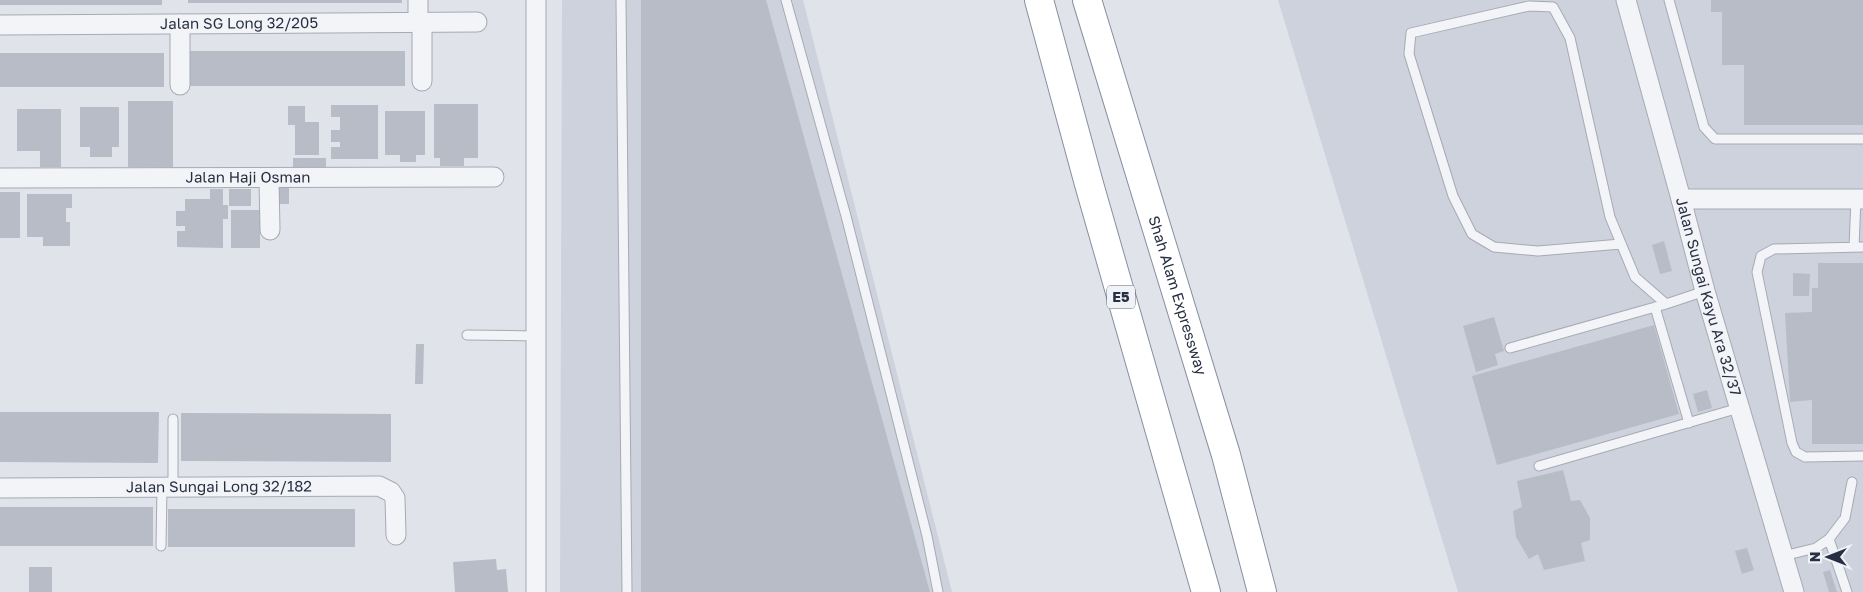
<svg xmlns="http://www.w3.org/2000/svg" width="1863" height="592" viewBox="0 0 1863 592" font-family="'Golos Text',sans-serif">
  <rect width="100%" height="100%" fill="#e0e3ea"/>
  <!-- built -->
  <path fill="#ced2dc" d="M 562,0 L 803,0 L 952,592 L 560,592 Z
    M 1278,0 L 1863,0 L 1863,592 L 1458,592 Z"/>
  <!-- building -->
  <path fill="#b7bcc7" d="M 0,0 L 162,0 L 162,5 L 0,5 Z
    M 188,0 L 402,0 L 402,3 L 188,3 Z
    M 641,0 L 766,0 L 930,592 L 641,592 Z
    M 1711,0 L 1863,0 L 1863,125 L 1744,125 L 1744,65 L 1722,65 L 1722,12 L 1711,12 Z
    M 187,51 L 405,51 L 405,86 L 187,86 Z
    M 0,53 L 164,53 L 164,87 L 0,87 Z
    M 128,101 L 173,101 L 173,167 L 128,167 Z
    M 434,104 L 478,104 L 478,158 L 464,158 L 464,166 L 440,166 L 440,158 L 434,158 Z
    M 331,105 L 378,105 L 378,159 L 331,159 L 331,147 L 340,147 L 340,142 L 331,142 L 331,130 L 340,130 L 340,117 L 331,117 Z
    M 288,106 L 305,106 L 305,122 L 319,122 L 319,155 L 295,155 L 295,125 L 288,125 Z
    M 80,107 L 119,107 L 119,147 L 112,147 L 112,157 L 90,157 L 90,147 L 80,147 Z
    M 17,109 L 61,109 L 61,167 L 40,167 L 40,151 L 17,151 Z
    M 385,111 L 425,111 L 425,155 L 416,155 L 416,162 L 400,162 L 400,155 L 385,155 Z
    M 293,158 L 326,158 L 326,171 L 293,171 Z
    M 278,184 L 289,184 L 289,204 L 278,204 Z
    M 210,189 L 223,189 L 223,205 L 228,205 L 228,219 L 223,219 L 223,248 L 177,247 L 177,231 L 185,231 L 185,226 L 176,226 L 176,211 L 185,211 L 185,199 L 210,199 Z
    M 229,189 L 251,189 L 251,206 L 229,206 Z
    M 0,192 L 20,192 L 20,238 L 0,238 Z
    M 27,194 L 72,194 L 72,208 L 66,208 L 66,222 L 70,222 L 70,246 L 43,246 L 43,237 L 27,237 Z
    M 231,210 L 260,210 L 260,248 L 231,248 Z
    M 1664,241 L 1672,271 L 1660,274 L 1652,245 Z
    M 1818,263 L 1863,263 L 1863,444 L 1812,444 L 1812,400 L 1790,402 L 1785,313 L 1812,312 L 1812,288 L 1818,288 Z
    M 1793,273 L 1810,274 L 1809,296 L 1793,296 Z
    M 1494,317 L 1504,351 L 1495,354 L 1498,365 L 1476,372 L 1463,326 Z
    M 1654,325 L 1679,414 L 1497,465 L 1472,376 Z
    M 416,344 L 424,344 L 423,384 L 415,384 Z
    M 1707,390 L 1712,408 L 1698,412 L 1693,394 Z
    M 0,412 L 159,412 L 158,463 L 0,462 Z
    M 181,413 L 391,414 L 391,462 L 181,461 Z
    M 1563,470 L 1571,501 L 1580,500 L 1590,518 L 1590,540 L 1581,543 L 1585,561 L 1544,570 L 1538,554 L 1529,559 L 1516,537 L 1513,511 L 1522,507 L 1517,481 Z
    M 0,507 L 153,507 L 153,546 L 0,546 Z
    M 168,509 L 355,509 L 355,547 L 168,547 Z
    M 1747,548 L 1754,570 L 1742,574 L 1735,551 Z
    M 496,559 L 497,570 L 506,569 L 508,592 L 455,592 L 453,562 Z
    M 29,567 L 52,567 L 52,592 L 29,592 Z
    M 1830,570 L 1837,592 L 1829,592 L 1823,572 Z"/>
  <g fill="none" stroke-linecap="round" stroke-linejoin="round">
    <defs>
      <path id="lane" d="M 621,0 L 627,592
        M 786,0 L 846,216 L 927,536 L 938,592
        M 1669,0 L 1704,127 L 1715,139 L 1863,139
        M 1621,244 L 1538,251 L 1494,247 L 1472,234 L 1453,196 L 1409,54 L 1411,33 L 1529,6 L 1553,7 L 1570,38 L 1610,217 L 1635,277 L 1666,304 L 1705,291
        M 1854,247 L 1856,199
        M 1863,247 L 1774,249 L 1761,256 L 1757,272 L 1792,443 L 1796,452 L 1805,457 L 1863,456
        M 1655,307 L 1689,423
        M 467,335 L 536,336
        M 1510,348 L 1666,304
        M 1539,466 L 1739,408
        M 173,487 L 173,419
        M 1829,539 L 1847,592
        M 161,546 L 162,487
        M 1783,556 L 1816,548 L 1829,539 L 1845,518 L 1852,482"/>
      <g id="street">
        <path d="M 418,0 L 418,22"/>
        <path d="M 536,0 L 536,592"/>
        <path id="s1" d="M 1626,0 L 1681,199 L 1705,291 L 1794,592"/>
        <path d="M 422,22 L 422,81"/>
        <path id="s2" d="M 0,25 L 477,22"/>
        <path d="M 180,85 L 180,24"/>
        <path id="s3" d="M 0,178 L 494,177"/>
        <path d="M 269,179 L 270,230"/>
        <path d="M 1681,199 L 1863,199"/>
        <path id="s4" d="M 0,488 L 379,486 L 391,492 L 395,498 L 396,535"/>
      </g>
      <g id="highway">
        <path d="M 1039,0 L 1089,184 L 1206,592"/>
        <path id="s5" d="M 1087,0 L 1226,455 L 1262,592"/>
      </g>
    </defs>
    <!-- lane casing -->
    <use href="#lane" stroke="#a5aab4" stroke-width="11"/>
    <!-- street casing -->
    <use href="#street" stroke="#a5aab4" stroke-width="21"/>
    <!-- highway casing -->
    <use href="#highway" stroke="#8690a1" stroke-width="30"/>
    <!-- lane -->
    <use href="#lane" stroke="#f3f4f8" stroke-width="9"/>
    <!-- street -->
    <use href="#street" stroke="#f3f4f8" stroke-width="19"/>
    <!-- highway -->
    <use href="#highway" stroke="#fff" stroke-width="28"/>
  </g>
  <g text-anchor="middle" stroke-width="5" stroke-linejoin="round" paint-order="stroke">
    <!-- shield labels -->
    <rect fill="#eff2f7" stroke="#636a78" stroke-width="1" x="1107" y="285.5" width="28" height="23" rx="4"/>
    <g font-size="14" font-weight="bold" fill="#273042">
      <text x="1121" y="302">E5</text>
    </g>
    <!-- street labels -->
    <g font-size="15" fill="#273042" stroke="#eff2f7">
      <text dy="5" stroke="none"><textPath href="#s2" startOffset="239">Jalan SG Long 32/205</textPath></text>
      <text dy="5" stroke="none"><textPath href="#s3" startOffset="248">Jalan Haji Osman</textPath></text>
      <text dy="5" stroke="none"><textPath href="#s5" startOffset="309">Shah Alam Expressway</textPath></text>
      <text dy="5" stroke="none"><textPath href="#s1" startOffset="308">Jalan Sungai Kayu Ara 32/37</textPath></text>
      <text dy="5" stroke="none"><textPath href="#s4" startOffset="219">Jalan Sungai Long 32/182</textPath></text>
    </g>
  </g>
  <!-- north arrow -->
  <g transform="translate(1828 557) rotate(270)" stroke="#eff2f7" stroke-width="4" paint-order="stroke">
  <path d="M0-4L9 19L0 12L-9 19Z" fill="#273042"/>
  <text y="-8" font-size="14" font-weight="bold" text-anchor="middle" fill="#273042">N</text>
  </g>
</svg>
